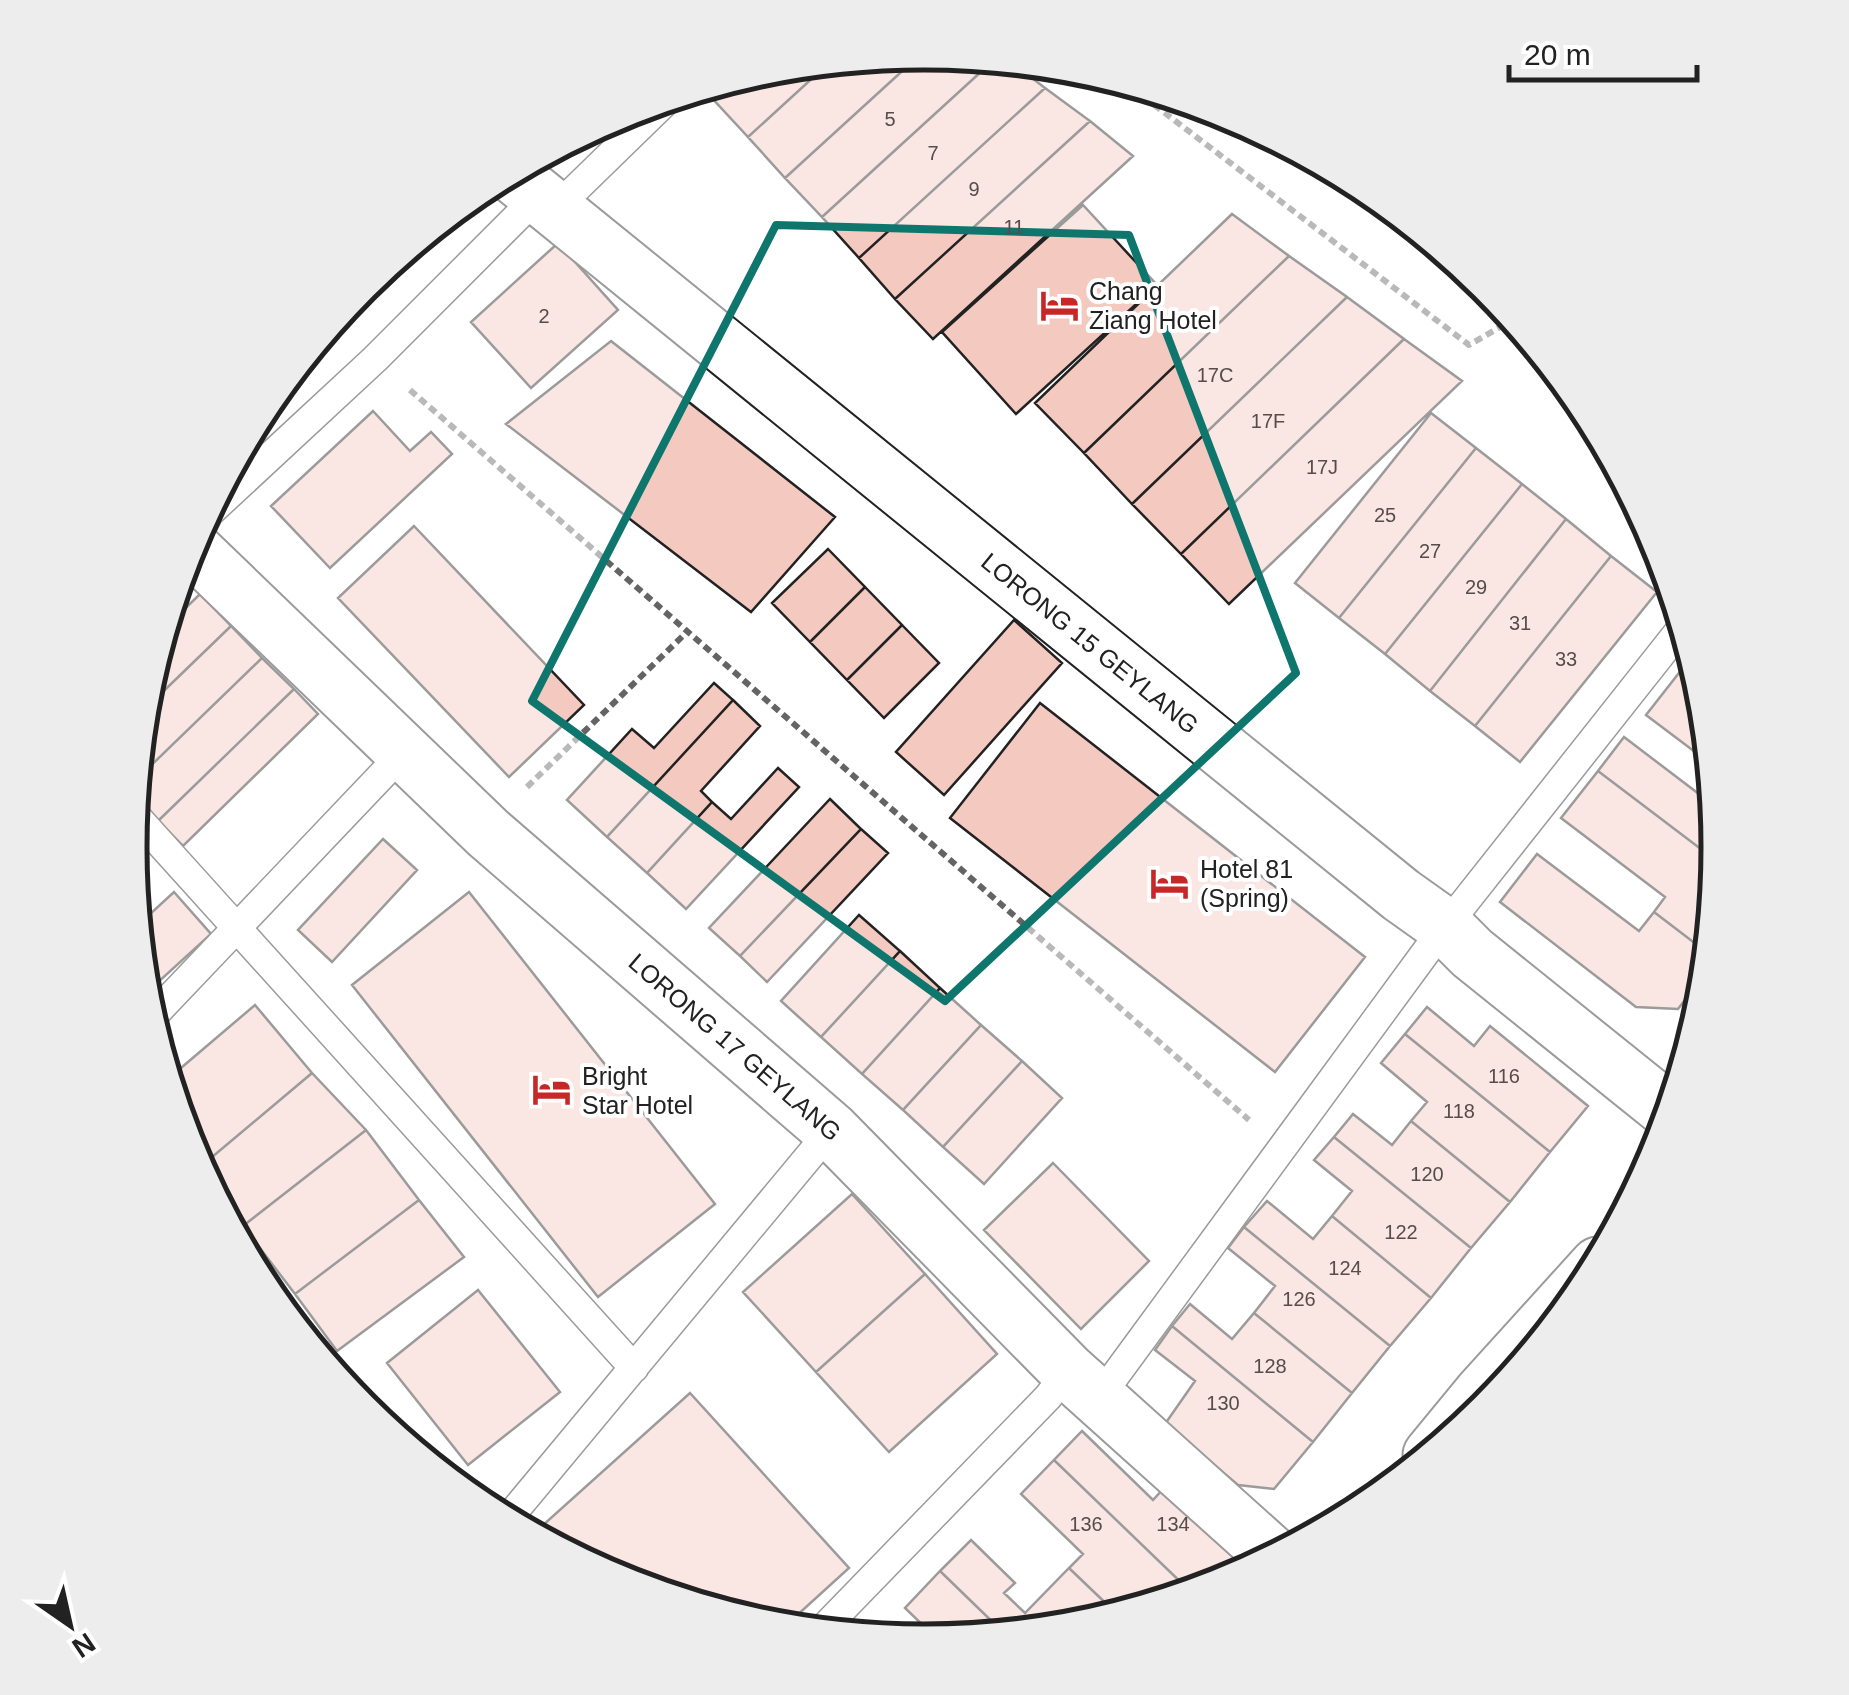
<svg xmlns="http://www.w3.org/2000/svg" width="1849" height="1695" viewBox="0 0 1849 1695" font-family="Helvetica,sans-serif">
  <rect width="100%" height="100%" fill="#fff"/>
  <!-- building -->
  <path fill="#f3c9c0" stroke="#222" stroke-width="2.5" d="M 922,53 L 785,178 L 748,137 L 830,62 Z
    M 922,53 L 995,59 L 822,217 L 785,178 Z
    M 995,59 L 1010,61 L 1045,88 L 859,258 L 822,217 Z
    M 830,62 L 748,137 L 711,97 L 730,80 L 770,68 Z
    M 1045,88 L 1090,121 L 895,299 L 859,258 Z
    M 1090,121 L 1133,156 L 933,339 L 895,299 Z
    M 1303,153 L 1367,187 L 1413,225 L 1405,234 Z
    M 469,198 L 475,206 L 282,383 L 363,285 Z
    M 1083,205 L 1157,285 L 1016,414 L 942,332 Z
    M 1232,214 L 1289,256 L 1084,453 L 1035,403 Z
    M 1413,225 L 1455,259 L 1448,268 L 1405,234 Z
    M 558,243 L 618,310 L 531,388 L 471,322 Z
    M 1289,256 L 1347,297 L 1132,504 L 1084,453 Z
    M 1455,259 L 1487,286 L 1496,296 L 1491,302 L 1448,268 Z
    M 1347,297 L 1404,339 L 1181,554 L 1132,504 Z
    M 1404,339 L 1462,381 L 1229,604 L 1181,554 Z
    M 611,341 L 835,517 L 751,612 L 506,424 Z
    M 373,411 L 410,451 L 431,432 L 452,454 L 330,568 L 271,506 Z
    M 1431,413 L 1476,448 L 1339,618 L 1295,583 Z
    M 1476,448 L 1522,484 L 1385,654 L 1339,618 Z
    M 1522,484 L 1566,519 L 1430,691 L 1385,654 Z
    M 1566,519 L 1611,556 L 1475,726 L 1430,691 Z
    M 414,526 L 584,705 L 509,777 L 338,598 Z
    M 828,549 L 865,587 L 810,642 L 772,603 Z
    M 1611,556 L 1657,592 L 1520,762 L 1475,726 Z
    M 865,587 L 902,625 L 847,680 L 810,642 Z
    M 200,594 L 231,626 L 143,711 L 145,692 L 164,629 Z
    M 1014,620 L 1062,663 L 944,795 L 896,752 Z
    M 902,625 L 939,663 L 884,718 L 847,680 Z
    M 231,626 L 262,658 L 136,780 L 143,711 Z
    M 262,658 L 294,689 L 158,821 L 134,797 L 136,780 Z
    M 1686,664 L 1698,673 L 1704,693 L 1711,764 L 1646,715 Z
    M 714,683 L 733,700 L 607,837 L 567,800 L 632,729 L 654,748 Z
    M 294,689 L 318,714 L 183,846 L 158,821 Z
    M 733,700 L 760,726 L 701,791 L 712,802 L 647,873 L 607,837 Z
    M 1040,703 L 1365,957 L 1275,1072 L 950,818 Z
    M 1624,737 L 1716,807 L 1718,862 L 1598,771 Z
    M 778,768 L 799,787 L 686,909 L 647,873 L 712,802 L 731,819 Z
    M 1598,771 L 1718,862 L 1709,954 L 1654,912 L 1665,897 L 1561,818 Z
    M 830,799 L 861,829 L 740,956 L 709,928 Z
    M 861,829 L 888,853 L 767,982 L 740,956 Z
    M 383,839 L 417,870 L 332,962 L 298,930 Z
    M 1537,854 L 1639,931 L 1654,912 L 1709,954 L 1707,971 L 1678,1009 L 1636,1007 L 1500,902 Z
    M 174,892 L 211,934 L 144,995 L 137,926 Z
    M 469,892 L 715,1204 L 598,1297 L 352,985 Z
    M 859,915 L 900,951 L 821,1037 L 781,1001 Z
    M 900,951 L 940,988 L 862,1074 L 821,1037 Z
    M 940,988 L 981,1025 L 903,1110 L 862,1074 Z
    M 255,1005 L 312,1073 L 199,1168 L 190,1151 L 168,1079 Z
    M 1427,1007 L 1474,1046 L 1490,1026 L 1588,1106 L 1550,1152 L 1405,1034 Z
    M 981,1025 L 1022,1061 L 943,1147 L 903,1110 Z
    M 1405,1034 L 1550,1152 L 1510,1202 L 1411,1121 L 1427,1102 L 1381,1063 Z
    M 1022,1061 L 1062,1098 L 984,1184 L 943,1147 Z
    M 312,1073 L 366,1130 L 243,1226 L 199,1168 Z
    M 1353,1114 L 1392,1145 L 1411,1121 L 1510,1202 L 1471,1248 L 1334,1137 Z
    M 366,1130 L 419,1200 L 295,1294 L 243,1226 Z
    M 1334,1137 L 1471,1248 L 1431,1298 L 1332,1216 L 1352,1191 L 1314,1160 Z
    M 1053,1163 L 1149,1261 L 1081,1329 L 984,1230 Z
    M 852,1194 L 925,1274 L 816,1372 L 743,1292 Z
    M 419,1200 L 464,1257 L 337,1351 L 295,1294 Z
    M 1267,1201 L 1313,1239 L 1332,1216 L 1431,1298 L 1390,1346 L 1244,1227 Z
    M 1244,1227 L 1390,1346 L 1352,1393 L 1254,1313 L 1275,1286 L 1228,1248 Z
    M 925,1274 L 997,1354 L 889,1452 L 816,1372 Z
    M 478,1290 L 560,1392 L 468,1465 L 387,1363 Z
    M 1190,1304 L 1232,1339 L 1254,1313 L 1352,1393 L 1313,1442 L 1172,1326 Z
    M 1172,1326 L 1313,1442 L 1274,1489 L 1238,1485 L 1165,1424 L 1195,1381 L 1155,1350 Z
    M 690,1393 L 849,1568 L 783,1628 L 620,1582 L 532,1535 Z
    M 1082,1431 L 1153,1500 L 1175,1476 L 1249,1548 L 1245,1573 L 1228,1582 L 1192,1593 L 1054,1460 Z
    M 1054,1460 L 1192,1593 L 1118,1615 L 1069,1568 L 1083,1554 L 1021,1494 Z
    M 971,1540 L 1015,1583 L 1004,1593 L 1025,1613 L 1069,1568 L 1118,1615 L 1079,1627 L 1006,1635 L 940,1571 Z
    M 940,1571 L 1006,1635 L 939,1641 L 905,1608 Z"/>
  <g fill="none" stroke-linecap="round" stroke-linejoin="round">
    <defs>
      <path id="lane" d="M 555,209 L 669,98
        M 188,554 L 209,513 L 375,359 L 538,196
        M 133,813 L 634,1368
        M 150,1019 L 404,752
        M 1098,1399 L 1434,941 L 1684,625
        M 506,1521 L 831,1130
        M 820,1632 L 1048,1397 L 1068,1371"/>
      <g id="street">
        <path id="s1" d="M 509,172 L 1401,895 L 1446,927 L 1472,953 L 1671,1113"/>
        <path id="s2" d="M 189,545 L 488,833 L 831,1130 L 1068,1371 L 1275,1557"/>
      </g>
      <path id="primary" d="M 1431,1455 L 1482,1393 L 1598,1265"/>
    </defs>
    <!-- lane casing -->
    <use href="#lane" stroke="#222" stroke-width="31"/>
    <!-- street casing -->
    <use href="#street" stroke="#222" stroke-width="59"/>
    <!-- primary casing -->
    <use href="#primary" stroke="#222" stroke-width="59"/>
    <!-- path -->
    <path stroke="#646464" stroke-width="6" stroke-dasharray="8 5" stroke-linecap="butt" d="M 1123,81 L 1469,345 L 1502,326
      M 1512,316 L 1502,326 L 1552,365
      M 410,390 L 1249,1120
      M 527,787 L 688,631"/>
    <!-- lane -->
    <use href="#lane" stroke="#fff" stroke-width="28"/>
    <!-- street -->
    <use href="#street" stroke="#fff" stroke-width="55"/>
    <!-- primary -->
    <use href="#primary" stroke="#fff" stroke-width="55"/>
  </g>
  <!-- marked area -->
  <path d="M0 0H1849V1695H0ZM 776,225 L 1129,235 L 1296,673 L 945,1001 L 532,701 Z" fill="#fff" fill-opacity=".55" fill-rule="evenodd"/>
  <path fill="none" stroke="#0f766e" stroke-width="8" stroke-linejoin="round" d="M 776,225 L 1129,235 L 1296,673 L 945,1001 L 532,701 Z"/>
  <!-- icons -->
  <defs>
    <symbol id="hotel-bare" viewBox="-9 -9 18 18"><path d="M-6-4.5h1.5V1H6V5H4.5V3h-9V5H-6ZM-4 0a1.8 1.8 0 1 1 3.6 0ZM.5 0V-2.5h3Q6-2.5 6 0Z" fill="#c62828" stroke="#fff" stroke-width="2.5" paint-order="stroke"/></symbol>
  </defs>
  <g fill-rule="evenodd">
    <use href="#hotel-bare" x="1032" y="278" width="55" height="55"/>
    <use href="#hotel-bare" x="1142" y="856" width="55" height="55"/>
    <use href="#hotel-bare" x="524" y="1062" width="55" height="55"/>
  </g>
  <g text-anchor="middle" stroke-width="8" stroke-linejoin="round" paint-order="stroke">
    <!-- number labels -->
    <g font-size="20" fill="#564c4a">
      <text x="890" y="126">5</text>
      <text x="933" y="160">7</text>
      <text x="974" y="196">9</text>
      <text x="1014" y="234">11</text>
      <text x="544" y="323">2</text>
      <text x="1215" y="382">17C</text>
      <text x="1268" y="428">17F</text>
      <text x="1322" y="474">17J</text>
      <text x="1385" y="522">25</text>
      <text x="1430" y="558">27</text>
      <text x="1476" y="594">29</text>
      <text x="1520" y="630">31</text>
      <text x="1566" y="666">33</text>
      <text x="1504" y="1083">116</text>
      <text x="1459" y="1118">118</text>
      <text x="1427" y="1181">120</text>
      <text x="1401" y="1239">122</text>
      <text x="1345" y="1275">124</text>
      <text x="1299" y="1306">126</text>
      <text x="1270" y="1373">128</text>
      <text x="1223" y="1410">130</text>
      <text x="1086" y="1531">136</text>
      <text x="1173" y="1531">134</text>
    </g>
    <!-- poi labels -->
    <g font-size="25" fill="#222" stroke="#fff" text-anchor="start">
      <text x="1089" y="300">Chang<tspan x="1089" dy="29">Ziang Hotel</tspan></text>
      <text x="1200" y="878">Hotel 81<tspan x="1200" dy="29">(Spring)</tspan></text>
      <text x="582" y="1085">Bright<tspan x="582" dy="29">Star Hotel</tspan></text>
    </g>
    <!-- street labels -->
    <g font-size="25" fill="#222" stroke="#fff">
      <text dy="9" stroke="none"><textPath href="#s1" startOffset="748">LORONG 15 GEYLANG</textPath></text>
      <text dy="9" stroke="none"><textPath href="#s2" startOffset="742">LORONG 17 GEYLANG</textPath></text>
    </g>
  </g>
  <!-- crop -->
  <path d="M0 0H1849V1695H0ZM147 847a777 777 0 1 1 1554 0a777 777 0 1 1-1554 0Z" fill="#ededed" fill-rule="evenodd"/>
  <path fill="none" stroke="#222" stroke-width="5" d="M147 847a777 777 0 1 1 1554 0a777 777 0 1 1-1554 0Z"/>
  <!-- north arrow -->
  <g transform="translate(70 1625) rotate(146)" stroke="#ffffff" stroke-width="8" paint-order="stroke">
  <path d="M0-8L18 38L0 25L-18 38Z" fill="#222222"/>
  <text y="-15" font-size="28" font-weight="bold" text-anchor="middle" fill="#222222">N</text>
  </g>
  <!-- scale -->
  <path d="M1509 65v15h188v-15" fill="none" stroke="#222222" stroke-width="5"/>
  <text x="1524" y="65" font-size="30" fill="#222222" stroke="#ffffff" stroke-width="8" paint-order="stroke">20 m</text>
</svg>
